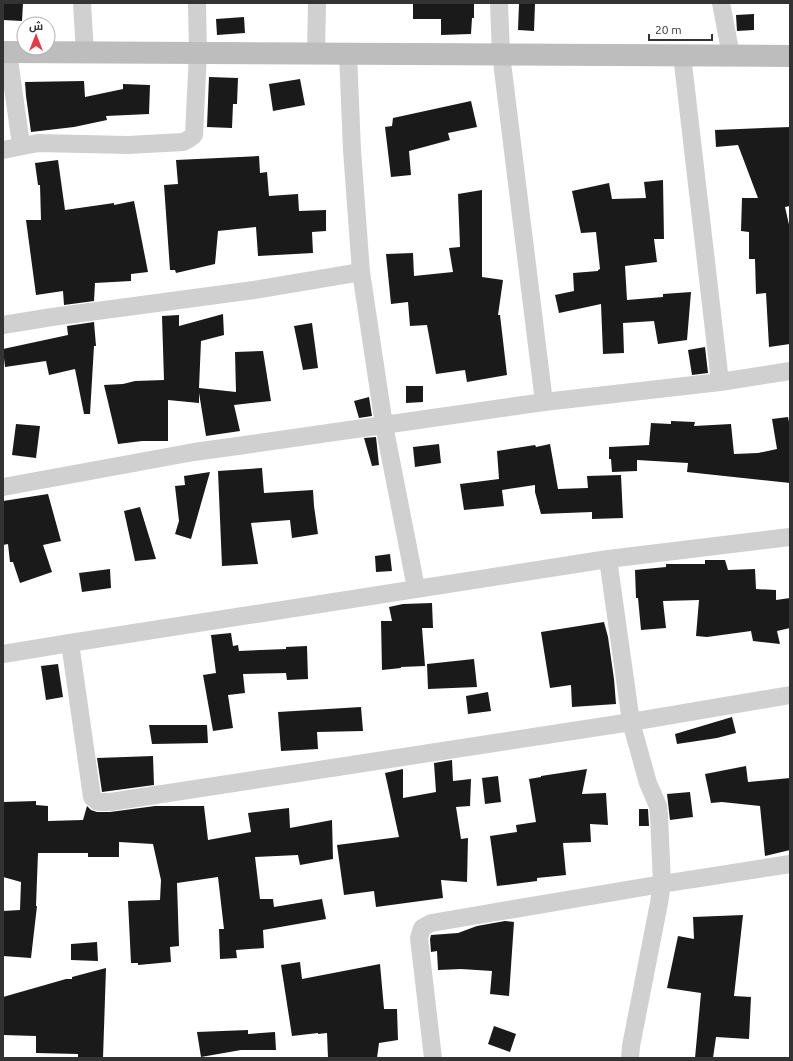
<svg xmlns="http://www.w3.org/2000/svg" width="793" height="1061" viewBox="0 0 793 1061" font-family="Ubuntu,Cairo,sans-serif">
  <rect width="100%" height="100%" fill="#fff"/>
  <!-- building -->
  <path fill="#1a1a1a" d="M 3,3 L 23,3 L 22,21 L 3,20 Z
    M 413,3 L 474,3 L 474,18 L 472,18 L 471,34 L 441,35 L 441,19 L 413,19 Z
    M 519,4 L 535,4 L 534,31 L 518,30 Z
    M 754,14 L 754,30 L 737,31 L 736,15 Z
    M 244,17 L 245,33 L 217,35 L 216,19 Z
    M 209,77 L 238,78 L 237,104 L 233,104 L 232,128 L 207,127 Z
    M 300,79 L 305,105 L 273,111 L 269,84 Z
    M 84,81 L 85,97 L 123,89 L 123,84 L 150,85 L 149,114 L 106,116 L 107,120 L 74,127 L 31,132 L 26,96 L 25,82 Z
    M 471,101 L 477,127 L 448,133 L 450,140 L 409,151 L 411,175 L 391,177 L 385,127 L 392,126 L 393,118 Z
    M 790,127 L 790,206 L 785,207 L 790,229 L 790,344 L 769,347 L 766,293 L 756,294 L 755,259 L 749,259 L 749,232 L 741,231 L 742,198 L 758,198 L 738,145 L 716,147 L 715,130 Z
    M 259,156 L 260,173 L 267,172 L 269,196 L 298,194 L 299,211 L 326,210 L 326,231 L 312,232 L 313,253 L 258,256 L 256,227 L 218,231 L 215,264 L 176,273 L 175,270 L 170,270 L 164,185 L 178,184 L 176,160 Z
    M 58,160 L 65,210 L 114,203 L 114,205 L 134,201 L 148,272 L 131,274 L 131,281 L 95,283 L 94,301 L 64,305 L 63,291 L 36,295 L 26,220 L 41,220 L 40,185 L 38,185 L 35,163 Z
    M 663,180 L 664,239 L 654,239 L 657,262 L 625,266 L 627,300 L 663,297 L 663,294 L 691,292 L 687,340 L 658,344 L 654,321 L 623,323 L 624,353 L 603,354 L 601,304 L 559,313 L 555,295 L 574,291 L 573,273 L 598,271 L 598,270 L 600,269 L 596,232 L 581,233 L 572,191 L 609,183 L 612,199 L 646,198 L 644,182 Z
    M 482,190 L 482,277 L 503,280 L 498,315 L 500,315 L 507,375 L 467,382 L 465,370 L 436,374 L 427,325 L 410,326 L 408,302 L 391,304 L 386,254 L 413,253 L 414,276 L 453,272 L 449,248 L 460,247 L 458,194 Z
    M 223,314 L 224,335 L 201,341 L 199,388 L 236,392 L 235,352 L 263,351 L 271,401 L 234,405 L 240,431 L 206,436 L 199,393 L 199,403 L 168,400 L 168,441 L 142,441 L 118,444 L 104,385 L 123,384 L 135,381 L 164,380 L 162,316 L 179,315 L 179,326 Z
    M 94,322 L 96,346 L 94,346 L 90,414 L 84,414 L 75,369 L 49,375 L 46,361 L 5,367 L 3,349 L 68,335 L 67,326 Z
    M 312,323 L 318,368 L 303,370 L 294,326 Z
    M 705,347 L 708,373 L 692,375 L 688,350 Z
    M 406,386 L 423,386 L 423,402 L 406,403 Z
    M 369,397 L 372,416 L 359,418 L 354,401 Z
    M 788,417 L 790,427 L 790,483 L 687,472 L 688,463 L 637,460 L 637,471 L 612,472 L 611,459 L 609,459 L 609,447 L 649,445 L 651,423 L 671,424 L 671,421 L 695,422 L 694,426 L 731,424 L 734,454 L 758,453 L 777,449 L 772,419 Z
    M 16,424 L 40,426 L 36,458 L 12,455 Z
    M 376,437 L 379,465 L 372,466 L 364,438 Z
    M 439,444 L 441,463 L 415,467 L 413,447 Z
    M 550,444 L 558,489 L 588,488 L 587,476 L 621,475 L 623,518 L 592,519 L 592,512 L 541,514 L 535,492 L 535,485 L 502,490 L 504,506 L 464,510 L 460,484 L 499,479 L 497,451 L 535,445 L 536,447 Z
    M 262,468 L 264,493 L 313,490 L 314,506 L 318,534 L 292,538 L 290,520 L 251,523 L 258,564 L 222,566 L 218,471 Z
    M 210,472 L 191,539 L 175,534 L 179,521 L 175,486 L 185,485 L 184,476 Z
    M 48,494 L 61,541 L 43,545 L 52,572 L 20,583 L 13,562 L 10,562 L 8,544 L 3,545 L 3,501 Z
    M 140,507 L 156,559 L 135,561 L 124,511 Z
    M 390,554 L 392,571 L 376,572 L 375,556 Z
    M 705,560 L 725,560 L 728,570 L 755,569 L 756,589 L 776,590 L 776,600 L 790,598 L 790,628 L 777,631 L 780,644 L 753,641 L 751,631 L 707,637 L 696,636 L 699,600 L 663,601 L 666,628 L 641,630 L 638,598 L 636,598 L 635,570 L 666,567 L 666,564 L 705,564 Z
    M 110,569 L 111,588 L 82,592 L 79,573 Z
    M 432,603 L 433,628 L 422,628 L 425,666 L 401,667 L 401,668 L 382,670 L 381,621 L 392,621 L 389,607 L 403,604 Z
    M 604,622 L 608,637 L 614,679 L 616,704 L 572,707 L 571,685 L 550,688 L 541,632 Z
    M 231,633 L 233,646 L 238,645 L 239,651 L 286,649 L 286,647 L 307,646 L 308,679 L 287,680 L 286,673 L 243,674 L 245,693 L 228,695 L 233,728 L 213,731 L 203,675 L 216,673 L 211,635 Z
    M 474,659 L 477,687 L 428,689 L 427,664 Z
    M 58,664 L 63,697 L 46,700 L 41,666 Z
    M 488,692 L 491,711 L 468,714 L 466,696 Z
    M 361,707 L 363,731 L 317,732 L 318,749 L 281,751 L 278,712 Z
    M 732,717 L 736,733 L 717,738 L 677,744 L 675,734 Z
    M 149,725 L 207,725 L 208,743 L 152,744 Z
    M 153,756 L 154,785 L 102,792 L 97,758 Z
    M 452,760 L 453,781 L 471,779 L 470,806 L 456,807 L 461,839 L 468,838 L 467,882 L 441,880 L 443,898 L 376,907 L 374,891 L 344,895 L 337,845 L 399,837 L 385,773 L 403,769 L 403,798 L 436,792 L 434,763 Z
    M 746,766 L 748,782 L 790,778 L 790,850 L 765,856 L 760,806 L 722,802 L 711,803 L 705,774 Z
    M 587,769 L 582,794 L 606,793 L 608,825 L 590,824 L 591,842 L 563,843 L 566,875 L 537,878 L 537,881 L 497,886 L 490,836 L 517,832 L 516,825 L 536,822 L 529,779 L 541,777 L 541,776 Z
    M 498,776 L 501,802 L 485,804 L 482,778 Z
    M 690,792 L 693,817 L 670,820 L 667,794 Z
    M 36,801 L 36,805 L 48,806 L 48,821 L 83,820 L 87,806 L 91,810 L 97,812 L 110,812 L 155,806 L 204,806 L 208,840 L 251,832 L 248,813 L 289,808 L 290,828 L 332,820 L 333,859 L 300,865 L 298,855 L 255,857 L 260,899 L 273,899 L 274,907 L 322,899 L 326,919 L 263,930 L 264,948 L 236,950 L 237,958 L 220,959 L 219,929 L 224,929 L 218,877 L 177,883 L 179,946 L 170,947 L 171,962 L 138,965 L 138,963 L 131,963 L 128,901 L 160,900 L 161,880 L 153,844 L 119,842 L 119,857 L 88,857 L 88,853 L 38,853 L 36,906 L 37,906 L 31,958 L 3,956 L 3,911 L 20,910 L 21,882 L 3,877 L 3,802 Z
    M 639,809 L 648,809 L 649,826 L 639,826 Z
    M 743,915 L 734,996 L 751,997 L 749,1039 L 716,1037 L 713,1058 L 695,1058 L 701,993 L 667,988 L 678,936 L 694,939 L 693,917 Z
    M 505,921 L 514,922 L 509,996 L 490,994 L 492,971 L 461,969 L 438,970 L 437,951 L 431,952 L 430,939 L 431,935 L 458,933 L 477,926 Z
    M 97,942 L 98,961 L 71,960 L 71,944 Z
    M 300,962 L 302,979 L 380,964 L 384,1009 L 397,1009 L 398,1040 L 379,1043 L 377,1058 L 328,1058 L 327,1033 L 318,1034 L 318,1033 L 292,1036 L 281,965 Z
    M 106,968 L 103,1058 L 78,1058 L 78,1054 L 36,1053 L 36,1036 L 3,1035 L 3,997 L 66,979 L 72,979 L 72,977 Z
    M 494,1026 L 516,1034 L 510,1052 L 488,1044 Z
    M 248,1030 L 248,1034 L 275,1032 L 276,1050 L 241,1050 L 201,1057 L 197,1032 Z"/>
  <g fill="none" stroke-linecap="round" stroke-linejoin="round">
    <!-- street -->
    <path stroke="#d0d0d0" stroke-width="18" d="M 82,3 L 85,53
      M 499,3 L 501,54 L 544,402
      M 721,3 L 731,55
      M 8,52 L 21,145
      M 316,54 L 317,3
      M 348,54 L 352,150 L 361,272 L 384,425 L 416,588
      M 682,55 L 720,382
      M 3,150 L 38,143 L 128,145 L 183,142 L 189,139 L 194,135 L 198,53 L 197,3
      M 3,325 L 52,317 L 254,290 L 361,272
      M 3,487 L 194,452 L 252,444 L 544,402 L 720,382 L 790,371
      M 608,559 L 631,722 L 648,783 L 658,806 L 659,815 L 662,884 L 659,903 L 631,1046 L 630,1058
      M 70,643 L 92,797 L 98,802 L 110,802 L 631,722 L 790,695
      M 3,654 L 70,643 L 608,559 L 790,537
      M 433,1058 L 419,938 L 422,928 L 431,923 L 662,884 L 790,864"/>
    <!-- secondary -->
    <path stroke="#bdbdbd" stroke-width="22" d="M 3,52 L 790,56"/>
  </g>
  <!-- border -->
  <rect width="793" height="1061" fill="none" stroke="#333333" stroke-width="8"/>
  <!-- north arrow -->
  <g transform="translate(36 36)"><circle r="19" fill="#ffffff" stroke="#adadad"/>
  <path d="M0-3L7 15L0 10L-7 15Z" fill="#e63946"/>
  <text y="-6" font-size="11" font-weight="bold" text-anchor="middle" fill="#333333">ش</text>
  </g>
  <!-- scale -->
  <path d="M649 34v6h63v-6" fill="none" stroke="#333333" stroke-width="2"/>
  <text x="655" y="34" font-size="12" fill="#333333" stroke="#ffffff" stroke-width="3" paint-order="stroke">20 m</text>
</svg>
